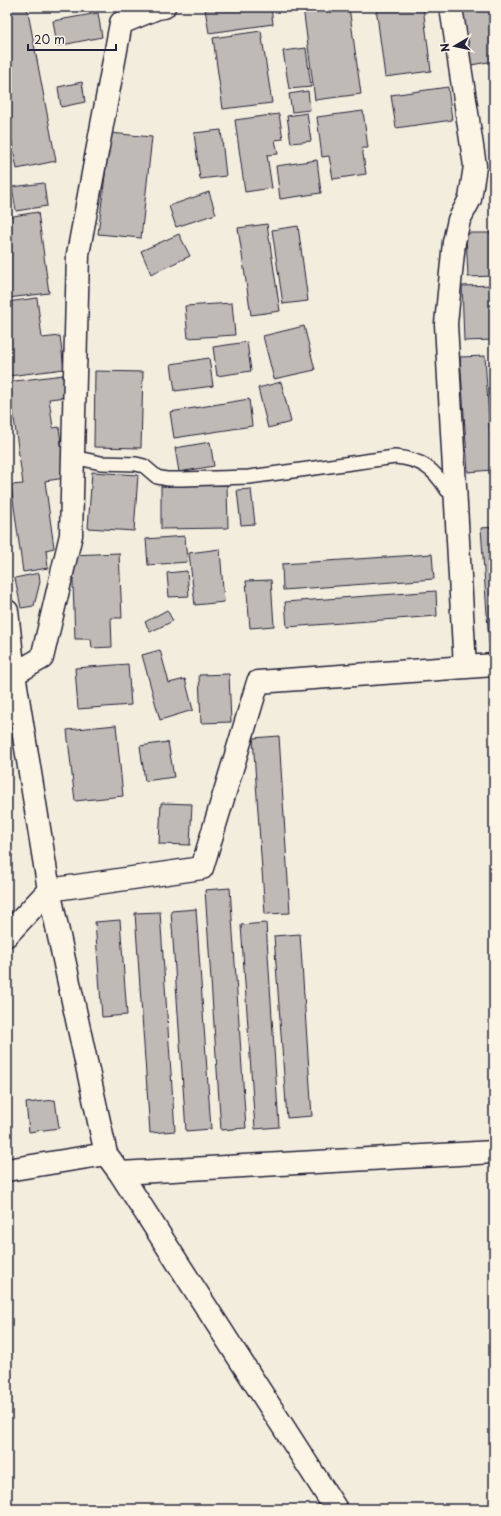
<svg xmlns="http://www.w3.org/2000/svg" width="501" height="1516" viewBox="0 0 501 1516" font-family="'Playpen Sans',sans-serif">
  <rect width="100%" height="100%" fill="#f3edde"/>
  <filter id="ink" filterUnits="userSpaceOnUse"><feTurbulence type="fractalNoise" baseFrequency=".025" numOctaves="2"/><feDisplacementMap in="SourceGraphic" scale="8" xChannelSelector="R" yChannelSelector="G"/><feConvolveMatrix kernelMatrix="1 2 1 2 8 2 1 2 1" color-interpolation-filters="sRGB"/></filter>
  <g filter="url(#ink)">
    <!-- building -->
    <path fill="#bfbab6" stroke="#22223b" d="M 7,7 L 27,7 L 56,161 L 17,169 L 10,132 L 7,133 Z
      M 217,7 L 271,7 L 273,24 L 209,33 L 205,9 Z
      M 303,7 L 349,7 L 361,94 L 315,100 Z
      M 376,7 L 423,7 L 431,71 L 385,77 Z
      M 462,7 L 494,7 L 494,61 L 471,65 Z
      M 98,13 L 102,37 L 57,46 L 53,21 Z
      M 261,31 L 272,103 L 223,109 L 213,38 Z
      M 306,48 L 311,87 L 289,89 L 283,51 Z
      M 82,82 L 85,102 L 61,107 L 58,87 Z
      M 448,87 L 452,120 L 396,128 L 391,95 Z
      M 308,91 L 310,110 L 292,112 L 289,94 Z
      M 363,111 L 368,148 L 362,148 L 366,174 L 333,179 L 329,156 L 322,157 L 317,117 Z
      M 307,113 L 311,141 L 291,143 L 287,116 Z
      M 279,114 L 283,139 L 275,140 L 278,154 L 267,155 L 272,188 L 245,192 L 235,120 Z
      M 221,130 L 226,176 L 200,179 L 194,133 Z
      M 110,133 L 152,137 L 141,238 L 98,234 Z
      M 317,160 L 321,193 L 280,199 L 276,166 Z
      M 44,183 L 47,206 L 16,211 L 12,187 Z
      M 209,192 L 216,214 L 176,227 L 169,206 Z
      M 38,212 L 49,293 L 8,298 L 7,217 Z
      M 267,224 L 280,311 L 251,315 L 238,228 Z
      M 298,226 L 308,301 L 283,304 L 272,230 Z
      M 466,233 L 494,233 L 494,276 L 468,277 Z
      M 179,234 L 190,256 L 151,274 L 141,251 Z
      M 494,285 L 494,340 L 464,341 L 462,286 Z
      M 37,298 L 42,338 L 60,336 L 64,369 L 9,376 L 7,364 L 7,302 Z
      M 232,303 L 235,335 L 188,338 L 185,306 Z
      M 304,326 L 315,370 L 274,379 L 263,336 Z
      M 247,342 L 251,371 L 217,376 L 213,347 Z
      M 485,356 L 492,470 L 468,472 L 460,357 Z
      M 209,358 L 213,386 L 175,391 L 171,364 Z
      M 492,358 L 494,358 L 494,390 Z
      M 95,371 L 143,372 L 141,448 L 94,447 Z
      M 63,375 L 66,397 L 49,399 L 53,428 L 59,427 L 65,478 L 45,481 L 54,548 L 46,550 L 48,568 L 23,572 L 11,485 L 23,484 L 13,411 L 7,412 L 7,382 Z
      M 281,382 L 291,422 L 268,428 L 258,388 Z
      M 249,399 L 252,426 L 174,438 L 170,412 Z
      M 210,442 L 214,466 L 179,472 L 175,448 Z
      M 92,472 L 138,475 L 134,531 L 88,528 Z
      M 227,485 L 228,528 L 161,529 L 161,486 Z
      M 251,489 L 255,524 L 241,525 L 237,490 Z
      M 494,527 L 494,642 L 489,643 L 481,528 Z
      M 185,536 L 187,562 L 148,565 L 146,539 Z
      M 220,549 L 224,602 L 195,605 L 189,553 Z
      M 119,553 L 122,618 L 111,618 L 112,647 L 92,648 L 91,639 L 75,639 L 72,555 Z
      M 432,554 L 434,579 L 283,590 L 282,564 Z
      M 187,571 L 189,596 L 169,597 L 167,573 Z
      M 39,573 L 40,582 L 34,606 L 21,608 L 15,578 Z
      M 271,580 L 274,626 L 250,628 L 246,581 Z
      M 436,591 L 437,616 L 287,627 L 285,602 Z
      M 167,610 L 173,621 L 150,632 L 145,622 Z
      M 160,650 L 169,683 L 185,679 L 193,710 L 160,720 L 142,655 Z
      M 128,664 L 131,705 L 78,709 L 75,668 Z
      M 229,674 L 231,722 L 201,723 L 199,675 Z
      M 116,725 L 123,796 L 75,801 L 67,730 Z
      M 279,736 L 290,913 L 265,914 L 253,738 Z
      M 168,742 L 174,777 L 145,781 L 140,746 Z
      M 161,803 L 192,804 L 190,845 L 159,844 Z
      M 230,888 L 246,1128 L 221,1130 L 205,890 Z
      M 196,909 L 211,1129 L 186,1131 L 171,911 Z
      M 160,912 L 175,1131 L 150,1133 L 135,913 Z
      M 120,920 L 127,1015 L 102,1017 L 95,922 Z
      M 266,923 L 279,1127 L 255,1129 L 241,925 Z
      M 300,934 L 312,1116 L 287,1118 L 274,936 Z
      M 55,1100 L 59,1128 L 29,1132 L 26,1103 Z"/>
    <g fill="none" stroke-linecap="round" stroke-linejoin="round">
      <defs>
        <path id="service" d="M 73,457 L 101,463 L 136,464 L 144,466 L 157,477 L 167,479 L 182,479 L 249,477 L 395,457 C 421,459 434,469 447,490 L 455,490"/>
        <path id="minor" d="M 451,7 L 475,166 L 470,199 L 459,220 L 454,242 L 446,324 L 465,667
          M 7,611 L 14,674 L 49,890 L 106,1154 L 120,1173 L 336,1509
          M 14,674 L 42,658 L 71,535 L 78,254 L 121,23 L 157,8 L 164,7
          M 7,935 L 49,890 L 202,868 L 258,682 L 494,665
          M 7,1170 L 106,1154
          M 120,1173 L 494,1152"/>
      </defs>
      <!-- service casing -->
      <use href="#service" stroke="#22223b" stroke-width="16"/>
      <!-- minor casing -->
      <use href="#minor" stroke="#22223b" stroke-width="25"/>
      <!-- service -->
      <use href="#service" stroke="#fcf5e5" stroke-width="13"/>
      <!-- minor -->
      <use href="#minor" stroke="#fcf5e5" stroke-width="22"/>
    </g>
  </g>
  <!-- margin -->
  <rect width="501" height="1516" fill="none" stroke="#fcf5e5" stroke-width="24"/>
  <rect x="12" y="12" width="477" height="1492" fill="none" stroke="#22223b" stroke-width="1.5" filter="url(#ink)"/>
  <!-- north arrow -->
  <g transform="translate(455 46) rotate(261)" stroke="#fcf5e5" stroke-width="3" paint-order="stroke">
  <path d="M0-3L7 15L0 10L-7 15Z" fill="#22223b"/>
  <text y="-6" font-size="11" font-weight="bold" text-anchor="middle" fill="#22223b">N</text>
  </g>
  <!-- scale -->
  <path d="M28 44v6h88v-6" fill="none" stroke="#22223b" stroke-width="2"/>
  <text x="34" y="44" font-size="12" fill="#22223b" stroke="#fcf5e5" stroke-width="3" paint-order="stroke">20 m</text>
</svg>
